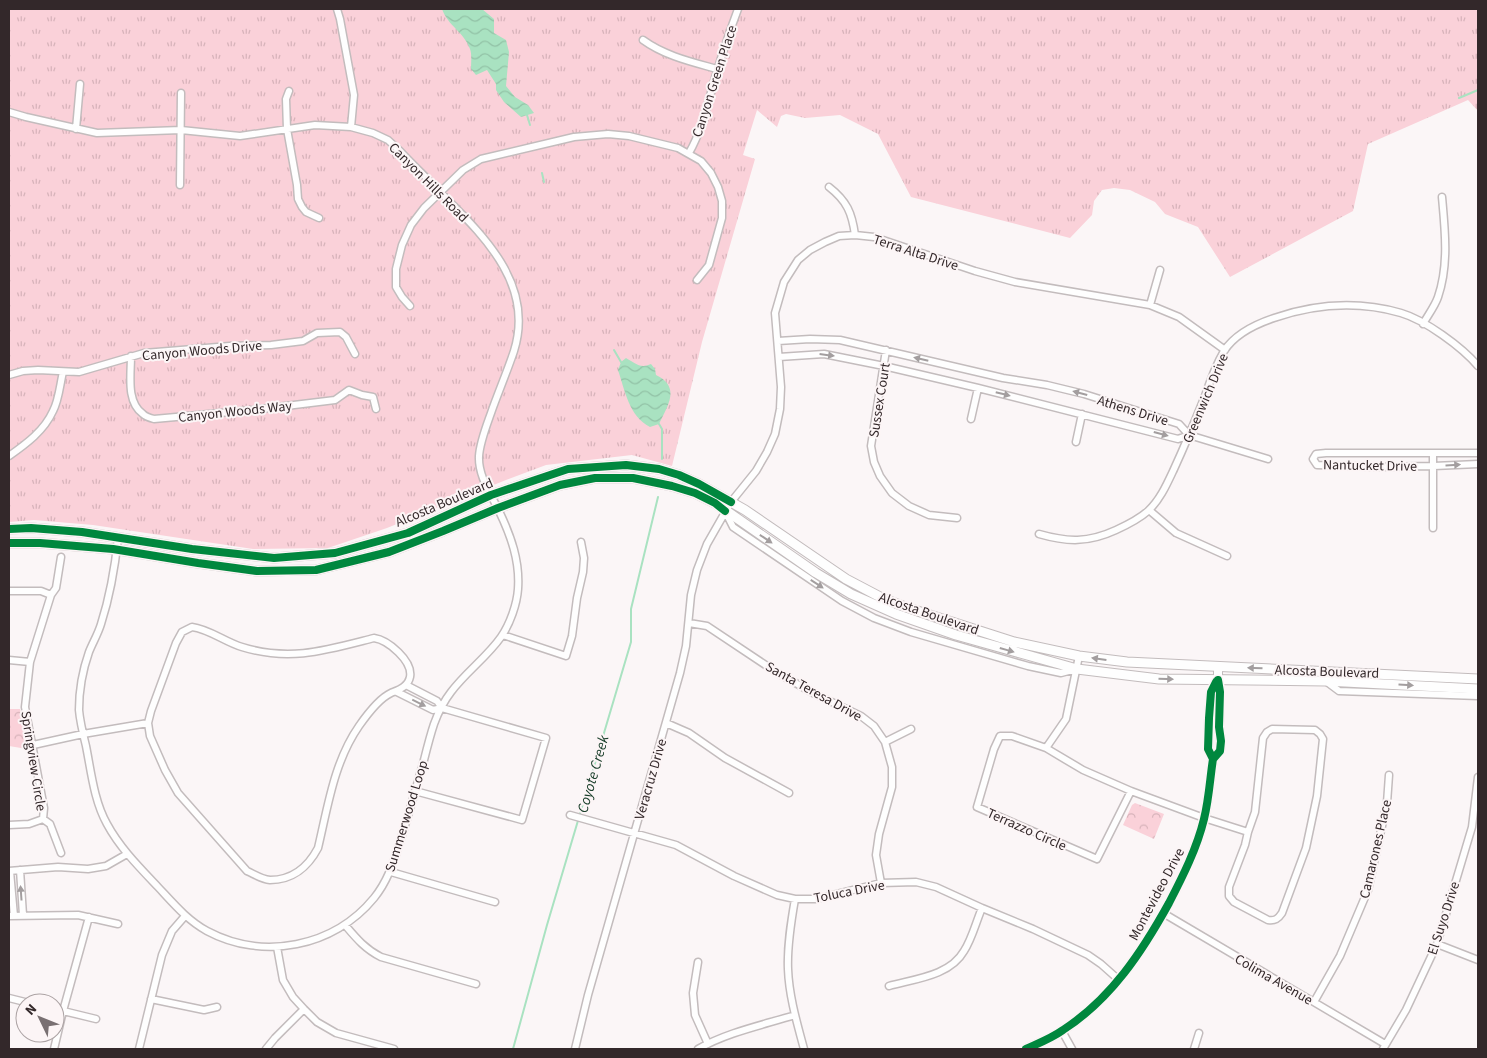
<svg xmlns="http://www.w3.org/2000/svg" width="1487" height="1058" viewBox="0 0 1487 1058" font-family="'Source Sans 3',sans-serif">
  <defs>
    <pattern id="grass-tufts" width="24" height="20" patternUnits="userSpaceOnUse" patternTransform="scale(1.25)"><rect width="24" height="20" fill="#fad1d9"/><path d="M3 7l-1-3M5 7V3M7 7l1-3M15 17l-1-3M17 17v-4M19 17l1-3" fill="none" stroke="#d7b3ba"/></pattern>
    <pattern id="park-crowns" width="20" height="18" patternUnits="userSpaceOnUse" patternTransform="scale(1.25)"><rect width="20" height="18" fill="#fad1d9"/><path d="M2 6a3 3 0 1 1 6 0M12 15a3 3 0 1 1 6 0" fill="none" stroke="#d7b3ba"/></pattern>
    <pattern id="water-waves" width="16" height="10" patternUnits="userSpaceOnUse" patternTransform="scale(1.25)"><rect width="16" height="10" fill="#a9e2c1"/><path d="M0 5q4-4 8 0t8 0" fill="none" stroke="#92c2a6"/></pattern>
  </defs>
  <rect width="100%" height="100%" fill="#fbf6f7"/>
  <!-- grass -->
  <path fill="url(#grass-tufts)" d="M 9,9 L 1478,9 L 1478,111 L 1468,100 L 1368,144 L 1353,211 L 1230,277 L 1198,227 L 1165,214 L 1155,202 L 1130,190 L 1114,188 L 1102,190 L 1094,201 L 1092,215 L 1070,238 L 911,197 L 878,134 L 840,115 L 805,118 L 786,114 L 781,116 L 777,127 L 757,110 L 743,155 L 755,159 L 702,342 L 672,466 L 632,455 L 546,465 L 506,480 L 387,528 L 328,548 L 253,549 L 93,525 L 34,520 L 9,522 Z"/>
  <!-- park -->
  <path fill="url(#park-crowns)" d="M 9,709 L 20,709 L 27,749 L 9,746 Z
    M 1135,803 L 1164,814 L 1154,839 L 1123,825 L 1132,805 Z"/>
  <!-- water -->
  <path fill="url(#water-waves)" d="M 442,9 L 482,9 L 494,19 L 494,33 L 506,40 L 509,52 L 506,86 L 515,97 L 528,105 L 534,113 L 521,117 L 504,102 L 496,90 L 496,84 L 487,70 L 476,75 L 471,69 C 471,63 472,54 470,49 C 464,32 448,26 442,9 Z
    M 626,358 C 635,363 640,369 651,364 L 655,369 L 656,375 C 681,387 668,405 659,424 L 650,427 C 629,416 625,391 618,370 L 621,362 Z"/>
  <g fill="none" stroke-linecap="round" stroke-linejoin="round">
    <!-- stream -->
    <path stroke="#a9e2c1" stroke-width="2" d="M 1459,98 L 1478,90
      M 527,115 L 530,125
      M 542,173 L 544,182
      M 614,350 L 621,362
      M 659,424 L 662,429 L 662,459
      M 513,1049 L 547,925 L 631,642 L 631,609 L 658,497"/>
    <defs>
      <path id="minor" d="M 337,9 L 340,19 L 354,95 L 351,127
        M 643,40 C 665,56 692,62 717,69
        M 289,91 L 286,99 L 287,129 L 297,185 L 298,199 L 302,207 L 306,212 L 319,218
        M 9,112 L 26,117 L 97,133 L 181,130 L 240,136 L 315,125 L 351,127 L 373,133 L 388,140 L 400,151 C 415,167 431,182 446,198 C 488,240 534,287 514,351 C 507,372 498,393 491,413 C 486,427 480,442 479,456 C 478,476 491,494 499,511 C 511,536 520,561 518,589 C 517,604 510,624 501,637 C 487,657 466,672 451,692 C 444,701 438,713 434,724 C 430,736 427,748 424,760 C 416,788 408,817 399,845 C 393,864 387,882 374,898 C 334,947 263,961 207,931 C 187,920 173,903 158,887 C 139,867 120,848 107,824 C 94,801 91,771 86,746 C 83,734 80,722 79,710 C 79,691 83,669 89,652 C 93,642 98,634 101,624 C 110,596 115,567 118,538
        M 76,129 L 80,84
        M 689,153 C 704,127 709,96 718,68 C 724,48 731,28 738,9
        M 180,185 L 181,93
        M 829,187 C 847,201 852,213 855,235
        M 1150,305 L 1160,270
        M 410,306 L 402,297 L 396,287 L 396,269 L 402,245 L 411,225 L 424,208 L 463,170 L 481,159 L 574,137 L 608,134 L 629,136 L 678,148 L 701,161 L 711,173 L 718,187 L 722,201 L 722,218 L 709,265 L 697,280
        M 1423,324 C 1428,315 1435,306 1438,297 C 1449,265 1445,230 1442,197
        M 778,341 L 810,339 L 840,340 L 1003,378 L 1047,385 L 1084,394 L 1179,424 L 1189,435
        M 886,350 L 871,446 L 874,462 L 880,476 L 892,493 L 909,506 L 929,515 L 957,518
        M 131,356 C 131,375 126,402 143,414 C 146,417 150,418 154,419 L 253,410 L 335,400 L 349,390 L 362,395 L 373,397 L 376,409
        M 779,357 L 824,354 L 884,366 L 978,388 L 1178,439 L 1189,435
        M 9,375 L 23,371 L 38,370 L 79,372 L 144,353 L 230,346 L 271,345 L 303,341 L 317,333 L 340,332 L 346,337 L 355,354
        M 971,419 L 978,388
        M 1189,435 L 1268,459
        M 1076,442 L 1082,414
        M 1478,453 L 1326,453 L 1316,454 L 1313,459 L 1317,465 L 1376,467 L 1434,466 L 1478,464
        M 9,456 C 26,444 44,431 53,411 C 59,400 60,384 63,372
        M 1149,510 L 1176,533 L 1227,556
        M 725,511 L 733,527 L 842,601 L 874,618 L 911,632 L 1028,666 L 1061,673 L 1076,669
        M 1433,528 L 1433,454
        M 1039,534 C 1067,542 1088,543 1116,530 C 1127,525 1139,519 1148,511 C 1160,500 1167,484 1174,469 C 1185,445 1195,421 1205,396 C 1210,381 1216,365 1224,351 C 1235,334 1256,324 1274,318 C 1315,304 1359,301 1401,313 C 1425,320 1462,347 1478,366
        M 9,591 L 41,591 L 51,595 L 30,662 L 25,707 L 44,808 L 43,819
        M 51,595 L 56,588 L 61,557
        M 689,623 L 707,626 L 776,672 L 815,694 L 861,716 L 874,726 L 885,742 L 892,767 L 892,787 L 879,834 L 876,855 L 881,883
        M 192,627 C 209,629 225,642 242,647 C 290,662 327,650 374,638 C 388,640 413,661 410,677 C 408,687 398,690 391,693 C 380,698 366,716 359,726 C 334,762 328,806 318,848 C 308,867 292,880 270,880 C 261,879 254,874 247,871 L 178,793 L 165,770 L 150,736 L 148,723 L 151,711 L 176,643 L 182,632 Z
        M 503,635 L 566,656 L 572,636 L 577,598 L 583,572 L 584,558 L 581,542
        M 9,660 L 30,662
        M 1327,682 L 1339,691 L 1478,696
        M 406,685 L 437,701 L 442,708
        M 397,692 L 433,710 L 442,708 L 546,738 L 522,820 L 415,791
        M 666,723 L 689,733 L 725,758 L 789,793
        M 885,742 L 911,729
        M 33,745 L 83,734 L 148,723
        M 1046,748 L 1066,719 L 1079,656
        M 1131,791 L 1097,859 L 977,807 L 994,749 L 1000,736 L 1012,736 L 1046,748 L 1083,770 L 1131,791 L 1204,818 L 1248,832 L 1255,812 L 1263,738 L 1267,732 L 1272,729 L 1315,730 L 1320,734 L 1323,739 L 1317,796 L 1306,848 L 1282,913 C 1278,919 1275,921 1268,920 L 1234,902 L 1229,896 L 1229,887 L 1245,845 L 1248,832
        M 570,815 L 676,845 L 734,876 L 777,895 L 795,899 L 816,899 L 881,883 L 916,882 L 936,887 L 982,908 L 1033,929 L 1088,955 L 1101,964 L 1119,980
        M 43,819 L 50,824 L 61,853
        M 9,825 L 29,824 L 43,819
        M 20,870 L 23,915
        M 9,871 L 58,867 L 88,869 L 106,866 L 127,854
        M 10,871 L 14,916
        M 391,872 L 495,902
        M 795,899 C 791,922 787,946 788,969 C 789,996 797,1023 804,1049
        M 1163,913 L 1385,1044
        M 9,916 L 78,915 L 118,924
        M 345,925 C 356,938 365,949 381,957 L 476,984
        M 1437,944 L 1478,960
        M 277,947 L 283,980 L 293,997 L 304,1009 L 317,1022 L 336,1033 L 394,1049
        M 698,962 L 693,993 L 695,1015 L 708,1044
        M 889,986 C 914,979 950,976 964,951 C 972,939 976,922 982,908
        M 9,998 L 29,1003
        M 151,999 L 204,1010 L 217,1007
        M 1314,1002 L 1340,956 L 1368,890 L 1387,803 L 1389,775
        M 55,1009 L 96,1019
        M 1062,1031 L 1072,1049
        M 54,1049 L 63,1011 L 89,917
        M 139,1049 L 162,955 L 172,931 L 185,916
        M 266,1049 L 275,1038 L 304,1009
        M 575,1049 L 588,995 L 680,673 L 686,646 L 691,595 L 697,570 L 707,544 L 731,502 L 756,471 L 767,452 L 775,434 L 780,409 L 781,387 L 775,313 L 784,282 L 798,260 L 810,250 L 825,242 L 839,236 L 855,235 L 874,237 L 975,271 L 1015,282 L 1150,305 L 1179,317 L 1225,350
        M 698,1049 C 728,1032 763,1025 795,1015
        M 1194,1049 L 1199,1033
        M 1383,1049 L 1406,1010 L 1437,944 L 1472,827 L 1478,777"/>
      <path id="tertiary" d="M 1213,759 L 1208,749 L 1209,718 L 1211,692 L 1218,680
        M 1026,1049 C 1039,1043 1052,1038 1063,1030 C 1111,999 1142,952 1169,903 C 1183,876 1197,848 1204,819 C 1209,799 1210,778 1213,759 L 1220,751 L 1221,741 L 1219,727 L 1220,692 L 1218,680 L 1218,667"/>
      <path id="secondary" d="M 9,529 L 31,528 L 82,532 L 192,549 L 274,558 L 335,553 L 408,533 L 491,495 L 568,469 L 626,465 L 659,469 L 679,475 L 699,484 L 745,510 L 846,579 L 884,599 L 905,607 L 1014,642 L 1079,656 L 1127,662 L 1478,679
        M 9,543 L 40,543 L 113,549 L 198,563 L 257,571 L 316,570 L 389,552 L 443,531 L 498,508 L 560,485 L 595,478 L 633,478 L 672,486 L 695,493 L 715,503 L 816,573 L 851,594 L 896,614 L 956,635 L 1077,669 L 1159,679 L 1326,681 L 1478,689"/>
    </defs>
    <!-- minor casing -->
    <use href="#minor" stroke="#c3bcbd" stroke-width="9"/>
    <!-- tertiary casing -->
    <use href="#tertiary" stroke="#c3bcbd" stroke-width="10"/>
    <!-- secondary casing -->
    <use href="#secondary" stroke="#c3bcbd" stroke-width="11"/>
    <!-- minor -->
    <use href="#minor" stroke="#fefefe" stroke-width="6"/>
    <!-- tertiary -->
    <use href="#tertiary" stroke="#fefefe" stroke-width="8"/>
    <!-- secondary -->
    <use href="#secondary" stroke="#fefefe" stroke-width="9"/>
    <defs>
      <path id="cycleway" d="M 9,529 L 31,528 L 82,532 L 192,549 L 274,558 L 335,553 L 408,533 L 491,495 L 568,469 L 626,465 L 659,469 L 679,475 L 699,484 L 731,502
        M 9,543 L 40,543 L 113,549 L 198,563 L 257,571 L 316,570 L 389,552 L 443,531 L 498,508 L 560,485 L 595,478 L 633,478 L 672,486 L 695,493 L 715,503 L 725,511
        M 1213,759 L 1208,749 L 1209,718 L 1211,692 L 1216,682
        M 1026,1049 C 1039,1043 1052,1038 1063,1030 C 1111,999 1142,952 1169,903 C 1183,876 1197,848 1204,819 C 1209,799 1210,778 1213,759 L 1220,751 L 1221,741 L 1219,727 L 1220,692 L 1218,680"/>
    </defs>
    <!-- cycleway casing -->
    <use href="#cycleway" stroke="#fcf5f6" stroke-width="11"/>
    <!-- cycleway -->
    <use href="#cycleway" stroke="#00873e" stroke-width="8"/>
  </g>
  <!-- one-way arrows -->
  <defs><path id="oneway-solid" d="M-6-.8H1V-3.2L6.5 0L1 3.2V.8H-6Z" transform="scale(1.25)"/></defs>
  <g fill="#a39e9f">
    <use href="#oneway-solid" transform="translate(827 355) rotate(7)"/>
    <use href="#oneway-solid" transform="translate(921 359) rotate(-167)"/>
    <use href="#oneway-solid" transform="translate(1080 393) rotate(-165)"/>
    <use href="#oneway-solid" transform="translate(1003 394) rotate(14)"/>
    <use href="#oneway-solid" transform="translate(1161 434) rotate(15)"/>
    <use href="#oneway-solid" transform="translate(1453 465) rotate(-3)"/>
    <use href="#oneway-solid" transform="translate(766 539) rotate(34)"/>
    <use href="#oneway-solid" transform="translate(817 584) rotate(33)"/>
    <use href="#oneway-solid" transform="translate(1007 650) rotate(16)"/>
    <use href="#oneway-solid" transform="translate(1099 659) rotate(-172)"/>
    <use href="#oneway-solid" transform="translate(1255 668) rotate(-178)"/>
    <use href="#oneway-solid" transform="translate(1166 679) rotate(2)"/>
    <use href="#oneway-solid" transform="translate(1406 685) rotate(3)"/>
    <use href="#oneway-solid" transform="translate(419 703) rotate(26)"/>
    <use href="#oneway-solid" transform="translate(21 893) rotate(-94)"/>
  </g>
  <g text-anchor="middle" stroke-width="4" stroke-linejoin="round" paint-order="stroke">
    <!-- street labels -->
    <g font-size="14" fill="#33282a" stroke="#fcf5f6">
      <text transform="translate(714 81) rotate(-72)" y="5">Canyon Green Place</text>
      <text transform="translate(429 182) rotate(45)" y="5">Canyon Hills Road</text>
      <text transform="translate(916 252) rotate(18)" y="5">Terra Alta Drive</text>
      <text transform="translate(202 350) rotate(-5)" y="5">Canyon Woods Drive</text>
      <text transform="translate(1205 398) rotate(-67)" y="5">Greenwich Drive</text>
      <text transform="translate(879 400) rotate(-81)" y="5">Sussex Court</text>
      <text transform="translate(1133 410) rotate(17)" y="5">Athens Drive</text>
      <text transform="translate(235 411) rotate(-6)" y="5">Canyon Woods Way</text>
      <text transform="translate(1370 465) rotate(1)" y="5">Nantucket Drive</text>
      <text transform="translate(444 502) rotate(-23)" y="5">Alcosta Boulevard</text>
      <text transform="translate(929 613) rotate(19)" y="5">Alcosta Boulevard</text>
      <text transform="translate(1327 671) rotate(2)" y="5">Alcosta Boulevard</text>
      <text transform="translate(814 691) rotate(29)" y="5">Santa Teresa Drive</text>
      <text transform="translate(34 761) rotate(81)" y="5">Springview Circle</text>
      <text transform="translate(650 779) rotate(-74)" y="5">Veracruz Drive</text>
      <text transform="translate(406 816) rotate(-73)" y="5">Summerwood Loop</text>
      <text transform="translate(1027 829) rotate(24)" y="5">Terrazzo Circle</text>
      <text transform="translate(1375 849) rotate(-77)" y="5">Camarones Place</text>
      <text transform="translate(849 891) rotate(-11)" y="5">Toluca Drive</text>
      <text transform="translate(1156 894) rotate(-62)" y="5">Montevideo Drive</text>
      <text transform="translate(1443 918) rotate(-72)" y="5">El Suyo Drive</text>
      <text transform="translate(1274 979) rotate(30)" y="5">Colima Avenue</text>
    </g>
    <!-- water labels -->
    <g font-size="15" font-style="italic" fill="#1b402c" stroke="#fcf5f6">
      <text transform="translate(593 774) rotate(-74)" y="5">Coyote Creek</text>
    </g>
  </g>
  <!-- border -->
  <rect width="1487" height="1058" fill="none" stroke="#33282a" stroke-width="20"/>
  <!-- north arrow -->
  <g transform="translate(40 1018) rotate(313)"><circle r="24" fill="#fcf5f6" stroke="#aca3a4"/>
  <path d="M0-4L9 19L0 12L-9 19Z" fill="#797072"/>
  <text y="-8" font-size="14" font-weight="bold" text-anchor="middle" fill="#33282a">N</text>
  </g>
</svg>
